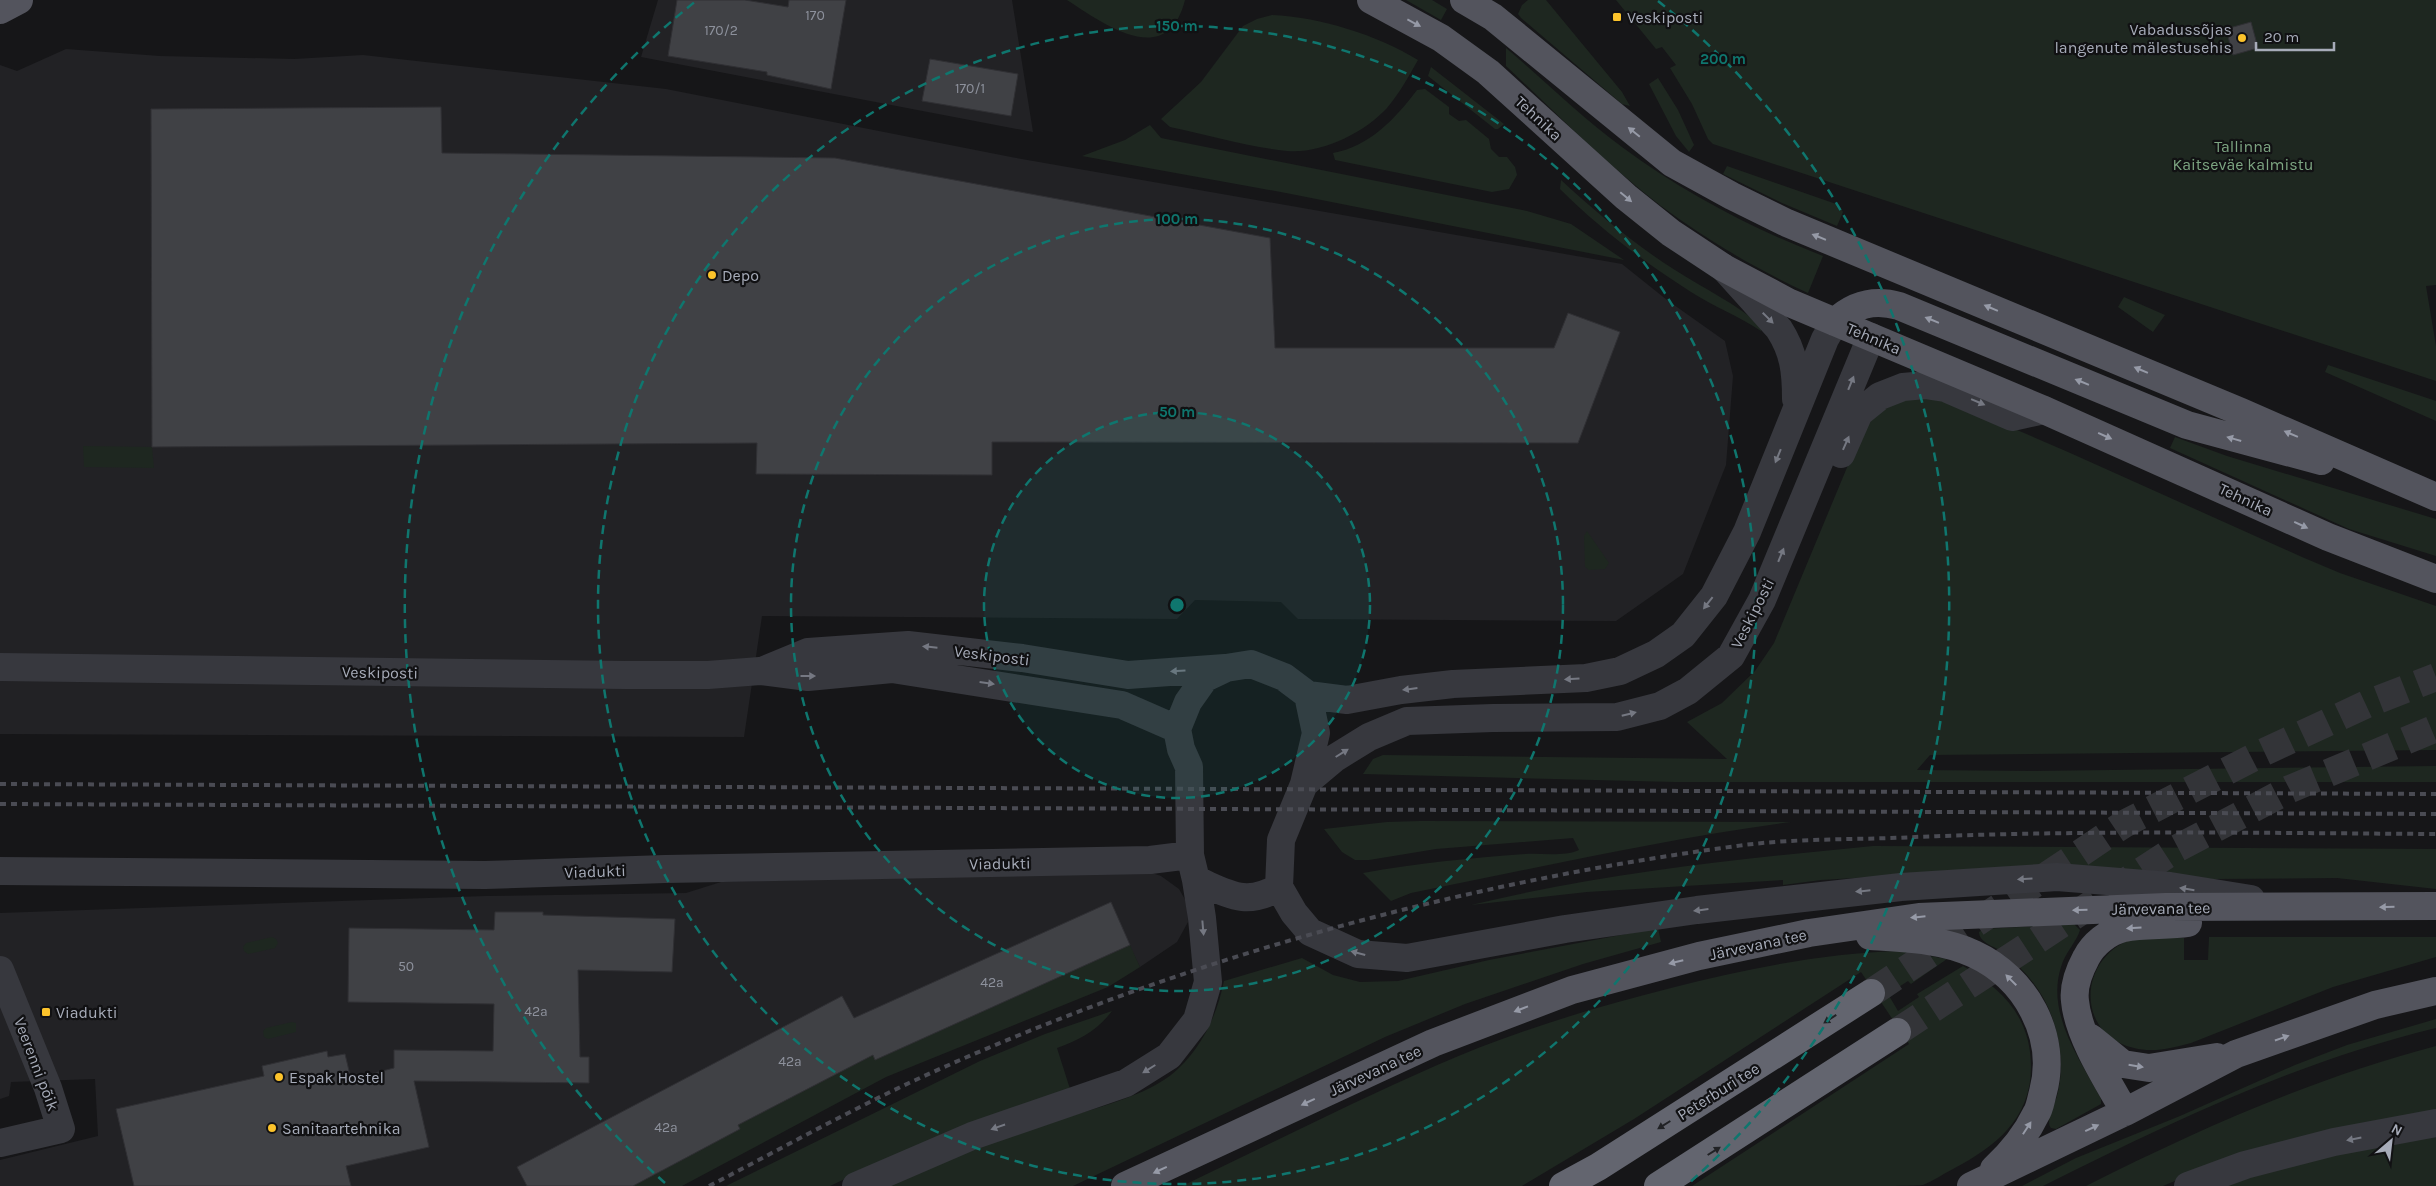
<svg xmlns="http://www.w3.org/2000/svg" width="2436" height="1186" viewBox="0 0 2436 1186" font-family="Karla,sans-serif">
  <rect width="100%" height="100%" fill="#161618"/>
  <!-- built -->
  <path fill="#222225" d="M 658,0 L 1012,0 L 1033,132 L 641,57 Z
    M 66,49 L 160,56 L 294,59 L 363,55 L 666,89 L 1011,157 L 1622,264 L 1667,300 L 1725,341 L 1733,376 L 1726,465 L 1683,574 L 1616,621 L 1298,619 L 1281,602 L 1195,600 L 1177,619 L 762,616 L 744,737 L 0,734 L 0,65 L 17,71 Z
    M 1146,871 L 1161,876 L 1179,889 L 1187,903 L 1188,922 L 1177,942 L 1140,967 L 1129,945 L 875,1060 L 873,1055 L 738,1125 L 740,1129 L 633,1186 L 0,1186 L 0,1160 L 98,1136 L 95,1079 L 11,1082 L 9,1096 L 0,1099 L 0,913 L 486,896 L 686,893 L 721,882 Z"/>
  <!-- green -->
  <path fill="#1e2720" d="M 1067,0 L 1185,0 C 1167,71 1104,24 1067,0 Z
    M 1406,0 L 1432,0 L 1447,9 L 1441,20 Z
    M 1528,0 L 1546,0 L 1622,92 L 1630,106 L 1622,104 L 1521,18 L 1518,14 L 1522,5 Z
    M 1616,0 L 2436,0 L 2436,285 L 2426,286 L 2436,346 L 2436,381 L 1713,144 L 1708,139 L 1692,104 L 1670,68 L 1676,65 L 1662,47 L 1656,49 Z
    M 1272,15 C 1319,17 1378,35 1418,60 C 1409,76 1399,94 1387,108 C 1364,133 1321,154 1287,151 C 1248,147 1209,135 1170,127 L 1161,119 L 1201,82 L 1243,26 L 1257,19 Z
    M 1506,48 C 1545,81 1581,117 1622,147 C 1684,193 1751,228 1823,256 L 1808,293 C 1756,269 1707,240 1661,206 C 1606,164 1556,113 1506,66 Z
    M 1431,67 L 1504,124 L 1498,129 L 1495,129 L 1428,76 Z
    M 1658,78 L 1678,110 L 1694,145 L 1689,152 L 1676,136 L 1649,84 Z
    M 1425,89 L 1449,107 L 1449,114 L 1459,121 L 1466,120 L 1489,139 L 1491,149 L 1499,157 L 1507,157 L 1515,167 L 1517,175 L 1509,189 L 1492,192 L 1335,160 L 1333,153 C 1369,147 1396,118 1417,90 Z
    M 1150,125 L 1161,138 L 1527,211 L 1571,224 L 1624,260 L 1286,193 L 1082,156 L 1125,140 Z
    M 1727,166 L 1839,205 L 1843,212 L 1837,226 L 1782,203 L 1723,174 Z
    M 1561,180 C 1597,213 1634,244 1675,270 C 1705,289 1736,304 1762,326 L 1761,331 C 1739,316 1714,307 1691,292 C 1644,262 1599,228 1560,189 Z
    M 2124,297 L 2165,315 L 2153,332 L 2118,307 Z
    M 2328,365 L 2436,401 L 2436,421 L 2325,372 Z
    M 1910,396 L 1952,402 L 2068,452 L 2302,557 L 2340,573 L 2436,606 L 2436,750 L 1930,755 L 1917,770 L 2033,771 L 2436,766 L 2436,782 L 1674,782 L 1363,774 L 1373,759 L 1383,755 L 1727,759 L 1687,722 L 1722,703 L 1755,671 L 1774,643 L 1863,429 L 1873,414 Z
    M 2175,437 L 2227,456 L 2436,519 L 2436,556 L 2349,529 L 2170,448 Z
    M 83,446 L 152,447 L 154,468 L 84,467 Z
    M 1587,531 L 1609,563 L 1605,569 L 1589,570 L 1585,567 L 1584,536 Z
    M 1420,821 L 1791,822 C 1663,839 1538,868 1411,893 L 1391,901 L 1363,873 C 1416,863 1471,858 1525,854 C 1542,853 1563,857 1579,850 L 1573,838 L 1436,849 L 1369,860 L 1355,860 L 1342,852 L 1324,829 L 1387,822 Z
    M 1873,846 L 2436,849 L 2436,889 L 2337,878 L 2213,879 L 1923,874 L 1821,880 L 1783,885 L 1783,880 L 1587,892 L 1471,905 C 1603,873 1738,859 1873,846 Z
    M 2074,924 L 2080,930 C 2077,941 2065,953 2061,967 C 2046,1014 2080,1059 2101,1099 L 2101,1104 L 2056,1129 L 2051,1128 C 2045,1122 2055,1104 2057,1096 C 2064,1069 2061,1043 2052,1017 C 2042,989 2024,969 2001,951 C 1993,946 1979,942 1979,932 L 1983,929 Z
    M 1658,928 L 1661,942 L 1583,964 L 1465,1004 L 1385,1037 L 1073,1186 L 885,1186 C 936,1162 990,1142 1044,1124 C 1083,1111 1138,1100 1171,1075 C 1200,1052 1217,1016 1224,981 L 1302,958 L 1333,975 L 1360,982 L 1398,981 L 1489,960 Z
    M 272,937 L 276,939 L 278,943 L 275,948 L 248,954 L 244,951 L 243,947 L 246,943 Z
    M 2138,937 L 2184,938 L 2184,960 L 2208,960 L 2209,937 L 2436,937 L 2436,957 L 2333,987 L 2191,1043 C 2173,1048 2153,1053 2134,1048 C 2073,1034 2078,953 2138,937 Z
    M 1130,945 L 1140,967 L 1108,987 L 886,1077 L 682,1186 L 633,1186 L 740,1129 L 738,1125 L 873,1055 L 875,1060 Z
    M 1901,951 L 1947,959 L 1911,984 L 1908,981 L 1888,994 L 1898,1011 L 1919,997 L 1917,994 L 1963,966 C 2003,989 2031,1018 2031,1067 C 2031,1119 1995,1147 1953,1169 C 1943,1174 1933,1181 1923,1185 C 1910,1186 1881,1186 1866,1186 C 1808,1186 1750,1186 1692,1186 L 1909,1044 L 1861,972 L 1634,1119 L 1522,1186 L 1182,1186 C 1266,1146 1349,1104 1435,1066 C 1510,1033 1591,1008 1671,988 C 1746,969 1823,953 1901,951 Z
    M 1112,1011 C 1097,1031 1079,1040 1057,1048 L 1070,1089 L 902,1152 L 830,1186 L 726,1186 L 980,1061 L 1045,1034 Z
    M 2436,1019 L 2436,1028 C 2299,1061 2169,1123 2043,1186 L 2022,1186 L 2076,1158 L 2180,1116 L 2295,1065 L 2347,1045 Z
    M 292,1022 L 296,1023 L 296,1032 L 268,1039 L 264,1037 L 263,1031 L 266,1028 Z
    M 2436,1046 L 2436,1112 L 2220,1162 L 2163,1186 L 2086,1186 C 2199,1129 2314,1078 2436,1046 Z
    M 2436,1129 L 2436,1186 L 2205,1186 Z"/>
  <!-- building -->
  <path fill="#404145" stroke="#303034" d="M 677,0 L 745,0 L 788,7 L 789,0 L 846,0 L 831,89 L 767,75 L 767,72 L 668,56 Z
    M 2251,22 L 2258,48 L 2233,55 L 2226,29 Z
    M 930,59 L 1018,74 L 1011,116 L 922,101 Z
    M 441,107 L 442,153 L 835,158 L 1270,238 L 1275,348 L 1554,348 L 1568,313 L 1620,332 L 1578,443 L 992,442 L 992,475 L 756,474 L 757,443 L 152,447 L 151,109 Z
    M 1111,902 L 1130,945 L 875,1060 L 873,1055 L 738,1125 L 740,1129 L 633,1186 L 527,1186 L 517,1167 L 842,996 L 854,1018 Z
    M 495,912 L 543,912 L 543,915 L 675,919 L 672,972 L 578,970 L 580,1057 L 589,1057 L 589,1083 L 414,1081 L 429,1147 L 346,1166 L 351,1186 L 134,1186 L 116,1109 L 264,1076 L 262,1066 L 327,1051 L 328,1057 L 345,1054 L 351,1079 L 394,1068 L 394,1050 L 493,1051 L 494,1004 L 348,1002 L 349,928 L 494,930 Z"/>
  <g fill="none" stroke-linecap="round" stroke-linejoin="round">
    <!-- highway-tunnel -->
    <path stroke="#333438" stroke-width="28" stroke-dasharray="28 14" stroke-linecap="butt" d="M 1871,993 L 2124,824 L 2262,753 L 2367,704 L 2436,677
      M 1897,1032 L 2174,850 L 2290,789 L 2436,728"/>
    <!-- minor -->
    <path stroke="#37383e" stroke-width="28" d="M 1724,268 L 1779,329 C 1794,352 1796,372 1796,399
      M 1841,454 L 1859,413 L 1880,396 L 1903,387 L 1925,385 L 1945,388 L 2012,417 L 2044,410
      M 0,667 L 625,675 L 708,675 L 760,671 L 808,677 L 892,669 L 1122,705 L 1177,729
      M 762,671 L 808,652 L 908,645 L 1022,658 L 1128,675 L 1225,668
      M 1308,695 L 1347,700 L 1401,690 L 1453,684 L 1586,678 L 1620,671 L 1656,654 L 1683,635 L 1714,596 L 1747,532 L 1825,339 L 1835,322
      M 1304,784 L 1335,758 L 1369,737 L 1407,721 L 1493,718 L 1617,717 L 1660,706 L 1688,691 L 1731,656 L 1762,600 L 1871,337
      M 0,871 L 485,875 L 665,869 L 1150,860 L 1190,855
      M 1196,880 C 1229,894 1246,907 1279,887
      M 0,970 L 48,1088 L 61,1129 L 0,1143
      M 856,1186 L 972,1136 L 1126,1083 L 1169,1056 L 1197,1020 L 1208,982 L 1202,918 L 1196,880 L 1190,855 L 1189,767 L 1181,749 L 1177,729 L 1188,702 L 1205,678 L 1226,668 L 1251,664 L 1284,677 L 1308,695 L 1316,733 L 1304,784 L 1281,840 L 1279,887 L 1294,913 L 1310,932 L 1358,954 L 1407,958 L 1565,929 L 1697,910 L 1901,887 L 2057,877 L 2170,886 L 2251,899
      M 2188,1186 L 2245,1165 L 2334,1142 L 2436,1123"/>
    <!-- major -->
    <path stroke="#53545d" stroke-width="28" d="M 1371,0 L 1441,38 L 1488,72 L 1626,197 L 1671,233 L 1724,268 L 1790,303 L 2044,410 L 2328,537 L 2436,579
      M 1464,0 L 1493,17 L 1672,163 L 1732,196 L 1787,223 L 2241,412 L 2436,497
      M 0,10 L 19,0
      M 1835,322 C 1854,304 1874,299 1899,306 L 2187,425 L 2321,461
      M 1870,936 C 1903,938 1943,939 1974,954 C 2026,978 2058,1036 2043,1092 C 2041,1099 2040,1108 2036,1114 C 2026,1135 2011,1153 1994,1169
      M 2091,1038 L 2123,1064 L 2149,1068 L 2217,1057
      M 2125,1112 C 2108,1082 2078,1036 2075,1001 C 2073,986 2079,971 2086,958 C 2093,944 2108,932 2124,928 C 2143,924 2168,926 2188,923
      M 1125,1186 L 1433,1043 L 1572,990 L 1699,956 L 1809,933 L 1919,917 L 2166,907 L 2436,906
      M 1971,1186 L 2125,1112 L 2236,1054 L 2375,1005 L 2436,991"/>
    <!-- highway -->
    <path stroke="#63656f" stroke-width="28" d="M 1563,1186 L 1598,1167 L 1871,993
      M 1658,1186 L 1897,1032"/>
    <!-- rail -->
    <path stroke="#4a4b53" stroke-width="4" stroke-dasharray="6 5" stroke-linecap="butt" d="M 0,784 L 2436,794
      M 0,804 L 2436,814
      M 709,1186 C 775,1152 841,1115 909,1083 C 1173,961 1456,883 1744,845 C 1799,838 1859,840 1915,837 C 2088,830 2262,833 2436,834"/>
  </g>
  <!-- one-way arrows -->
  <defs><path id="oneway-solid" d="M-6-.8H1V-3.2L6.5 0L1 3.2V.8H-6Z" transform="scale(1.25)"/></defs>
  <g fill="#969aa7">
    <use href="#oneway-solid" transform="translate(1414 23) rotate(28)"/>
    <use href="#oneway-solid" transform="translate(1634 132) rotate(-141)"/>
    <use href="#oneway-solid" transform="translate(1626 197) rotate(40)"/>
    <use href="#oneway-solid" transform="translate(1819 237) rotate(-158)"/>
    <use href="#oneway-solid" transform="translate(1991 308) rotate(-157)"/>
    <use href="#oneway-solid" transform="translate(1932 320) rotate(-158)"/>
    <use href="#oneway-solid" transform="translate(2141 370) rotate(-157)"/>
    <use href="#oneway-solid" transform="translate(2082 382) rotate(-158)"/>
    <use href="#oneway-solid" transform="translate(2291 434) rotate(-157)"/>
    <use href="#oneway-solid" transform="translate(2105 436) rotate(24)"/>
    <use href="#oneway-solid" transform="translate(2234 439) rotate(-164)"/>
    <use href="#oneway-solid" transform="translate(2301 525) rotate(25)"/>
    <use href="#oneway-solid" transform="translate(2387 907) rotate(179)"/>
    <use href="#oneway-solid" transform="translate(2080 910) rotate(179)"/>
    <use href="#oneway-solid" transform="translate(1918 917) rotate(174)"/>
    <use href="#oneway-solid" transform="translate(2134 928) rotate(177)"/>
    <use href="#oneway-solid" transform="translate(1676 962) rotate(166)"/>
    <use href="#oneway-solid" transform="translate(2011 980) rotate(-135)"/>
    <use href="#oneway-solid" transform="translate(1521 1009) rotate(159)"/>
    <use href="#oneway-solid" transform="translate(2282 1038) rotate(-19)"/>
    <use href="#oneway-solid" transform="translate(2136 1066) rotate(9)"/>
    <use href="#oneway-solid" transform="translate(1308 1102) rotate(155)"/>
    <use href="#oneway-solid" transform="translate(2027 1128) rotate(-57)"/>
    <use href="#oneway-solid" transform="translate(2092 1128) rotate(-25)"/>
    <use href="#oneway-solid" transform="translate(1160 1170) rotate(155)"/>
  </g>
  <g fill="#757882">
    <use href="#oneway-solid" transform="translate(1768 318) rotate(45)"/>
    <use href="#oneway-solid" transform="translate(1851 383) rotate(-68)"/>
    <use href="#oneway-solid" transform="translate(1978 402) rotate(23)"/>
    <use href="#oneway-solid" transform="translate(1846 443) rotate(-66)"/>
    <use href="#oneway-solid" transform="translate(1778 456) rotate(112)"/>
    <use href="#oneway-solid" transform="translate(1781 555) rotate(-68)"/>
    <use href="#oneway-solid" transform="translate(1708 603) rotate(128)"/>
    <use href="#oneway-solid" transform="translate(930 647) rotate(-174)"/>
    <use href="#oneway-solid" transform="translate(1178 671) rotate(177)"/>
    <use href="#oneway-solid" transform="translate(808 676)"/>
    <use href="#oneway-solid" transform="translate(1572 679) rotate(177)"/>
    <use href="#oneway-solid" transform="translate(987 683) rotate(8)"/>
    <use href="#oneway-solid" transform="translate(1410 689) rotate(173)"/>
    <use href="#oneway-solid" transform="translate(1629 714) rotate(-14)"/>
    <use href="#oneway-solid" transform="translate(1342 753) rotate(-32)"/>
    <use href="#oneway-solid" transform="translate(2025 879) rotate(176)"/>
    <use href="#oneway-solid" transform="translate(2187 889) rotate(-171)"/>
    <use href="#oneway-solid" transform="translate(1863 891) rotate(174)"/>
    <use href="#oneway-solid" transform="translate(1701 910) rotate(173)"/>
    <use href="#oneway-solid" transform="translate(1203 928) rotate(85)"/>
    <use href="#oneway-solid" transform="translate(1358 953) rotate(-165)"/>
    <use href="#oneway-solid" transform="translate(1149 1069) rotate(148)"/>
    <use href="#oneway-solid" transform="translate(998 1127) rotate(161)"/>
    <use href="#oneway-solid" transform="translate(2354 1139) rotate(169)"/>
  </g>
  <g fill="#212225">
    <use href="#oneway-solid" transform="translate(1830 1019) rotate(147)"/>
    <use href="#oneway-solid" transform="translate(1664 1125) rotate(148)"/>
    <use href="#oneway-solid" transform="translate(1714 1151) rotate(-32)"/>
  </g>
  <!-- distance rings -->
  <circle cx="1177" cy="605" r="193" fill="#0f766e" fill-opacity=".12"/>
  <g fill="none" stroke="#0f766e" stroke-width="2.5" stroke-dasharray="9 6">
    <circle cx="1177" cy="605" r="193"/>
    <circle cx="1177" cy="605" r="386"/>
    <circle cx="1177" cy="605" r="579"/>
    <path d="M665 1183A772 772 0 0 1 696 1M1658 1A772 772 0 0 1 1689 1183"/>
  </g>
  <!-- markers -->
  <g fill="#fcc32b" stroke="#111113" stroke-width="2">
    <rect x="1612" y="12" width="10" height="10" rx="2.5"/>
    <circle cx="2242" cy="38" r="5"/>
    <circle cx="712" cy="275" r="5"/>
    <rect x="41" y="1007" width="10" height="10" rx="2.5"/>
    <circle cx="279" cy="1077" r="5"/>
    <circle cx="272" cy="1128" r="5"/>
  </g>
  <g text-anchor="middle" stroke-width="4.5" stroke-linejoin="round" paint-order="stroke">
    <!-- number labels -->
    <g font-size="14" fill="#8d919c">
      <text x="815" y="20">170</text>
      <text x="721" y="35">170/2</text>
      <text x="970" y="93">170/1</text>
      <text x="406" y="971">50</text>
      <text x="992" y="987">42a</text>
      <text x="536" y="1016">42a</text>
      <text x="790" y="1066">42a</text>
      <text x="666" y="1132">42a</text>
    </g>
    <!-- poi labels -->
    <g font-size="16" fill="#a7acb9" stroke="#111113" text-anchor="start">
      <text x="1627" y="23">Veskiposti</text>
      <text x="2232" y="35" text-anchor="end">Vabadussõjas<tspan x="2232" dy="18">langenute mälestusehis</tspan></text>
      <text x="722" y="281">Depo</text>
      <text x="56" y="1018">Viadukti</text>
      <text x="289" y="1083">Espak Hostel</text>
      <text x="282" y="1134">Sanitaartehnika</text>
    </g>
    <!-- street labels -->
    <g font-size="16" fill="#a7acb9" stroke="#111113">
      <text transform="translate(1539 118) rotate(43)" y="6">Tehnika</text>
      <text transform="translate(1874 338) rotate(23)" y="6">Tehnika</text>
      <text transform="translate(2246 499) rotate(25)" y="6">Tehnika</text>
      <text transform="translate(1752 613) rotate(-63)" y="6">Veskiposti</text>
      <text transform="translate(992 655) rotate(7)" y="6">Veskiposti</text>
      <text transform="translate(380 672) rotate(1)" y="6">Veskiposti</text>
      <text transform="translate(1000 863) rotate(-1)" y="6">Viadukti</text>
      <text transform="translate(595 871) rotate(-2)" y="6">Viadukti</text>
      <text transform="translate(2161 908) rotate(-1)" y="6">Järvevana tee</text>
      <text transform="translate(1758 944) rotate(-12)" y="6">Järvevana tee</text>
      <text transform="translate(37 1064) rotate(69)" y="6">Veerenni põik</text>
      <text transform="translate(1375 1070) rotate(-25)" y="6">Järvevana tee</text>
      <text transform="translate(1718 1091) rotate(-32)" y="6">Peterburi tee</text>
    </g>
    <!-- park labels -->
    <g font-size="16" fill="#7da582" stroke="#111113">
      <text x="2243" y="152">Tallinna<tspan x="2243" dy="18">Kaitseväe kalmistu</tspan></text>
    </g>
  </g>
  <circle cx="1177" cy="605" r="8" fill="#0f766e" stroke="#111113" stroke-width="2.5"/>
  <g font-size="15" text-anchor="middle" font-weight="bold" fill="#0f766e" stroke="#111113" stroke-width="4.5" stroke-linejoin="round" paint-order="stroke">
    <text x="1177" y="31">150 m</text>
    <text x="1723" y="64">200 m</text>
    <text x="1177" y="224">100 m</text>
    <text x="1177" y="417">50 m</text>
  </g>
  <!-- north arrow -->
  <g transform="translate(2391 1141) rotate(28)" stroke="#111113" stroke-width="4" paint-order="stroke">
  <path d="M0-4L9 19L0 12L-9 19Z" fill="#a7acb9"/>
  <text y="-8" font-size="14" font-weight="bold" text-anchor="middle" fill="#a7acb9">N</text>
  </g>
  <!-- scale -->
  <path d="M2256 42v8h78v-8" fill="none" stroke="#a7acb9" stroke-width="2.5"/>
  <text x="2264" y="42" font-size="15" fill="#a7acb9" stroke="#111113" stroke-width="4" paint-order="stroke">20 m</text>
</svg>
